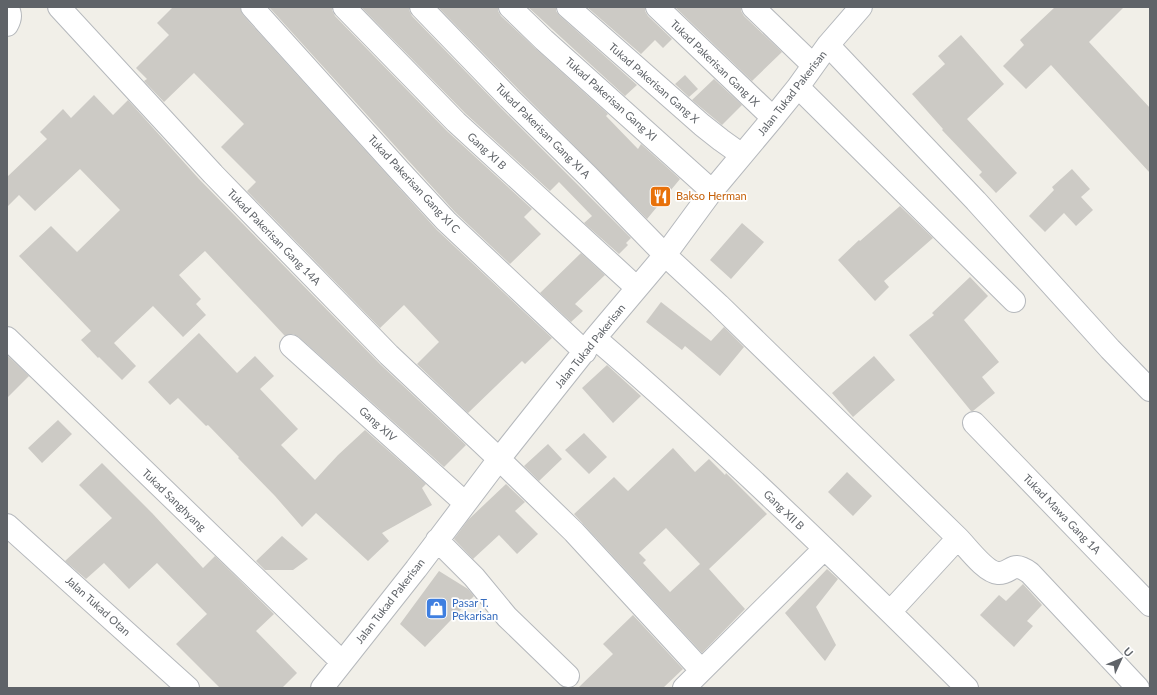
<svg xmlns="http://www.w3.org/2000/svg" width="1157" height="695" viewBox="0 0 1157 695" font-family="Lato,sans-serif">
  <rect width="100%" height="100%" fill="#f1efe8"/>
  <!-- building -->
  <path fill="#cccac5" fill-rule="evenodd" d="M 173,7 L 240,7 L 243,15 L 437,230 L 552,338 L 525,364 L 522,361 L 468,413 L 417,364 L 439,342 L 404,305 L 380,328 L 247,191 L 256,182 L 221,147 L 244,124 L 194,73 L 164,102 L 144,81 L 147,79 L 136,68 L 169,35 L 157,23 Z
    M 269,7 L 332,7 L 332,10 L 335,16 L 447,131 L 532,209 L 524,217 L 541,234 L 510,264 L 455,212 Z
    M 361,7 L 409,7 L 409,10 L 412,16 L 500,107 L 631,238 L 626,243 L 628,245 L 619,254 L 584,223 L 592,216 L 559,182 L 550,191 L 465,113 Z
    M 438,7 L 498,7 L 498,11 L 501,16 L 536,49 L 608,114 L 606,116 L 638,149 L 641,144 L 680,179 L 647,219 L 518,89 Z
    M 528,7 L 556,7 L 556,11 L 560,16 L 637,85 L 625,96 Z
    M 587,7 L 645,7 L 645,11 L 648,16 L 672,39 L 663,48 L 655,40 L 641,54 Z
    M 675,7 L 741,7 L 741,11 L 744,16 L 782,52 L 752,81 Z
    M 1055,7 L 1124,7 L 1089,42 L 1150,108 L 1150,173 L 1051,65 L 1026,89 L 1003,66 L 1024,45 L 1020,40 Z
    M 961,35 L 1004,84 L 967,119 L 1017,173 L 996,193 L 979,175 L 982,172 L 942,130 L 943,129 L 912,94 L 945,64 L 938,56 Z
    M 685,75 L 698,89 L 689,97 L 675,84 Z
    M 714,79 L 742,105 L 722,125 L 692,100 Z
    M 94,95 L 113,115 L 128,100 L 199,179 L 380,364 L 466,445 L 444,467 L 299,337 L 293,334 L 285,336 L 205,251 L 179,275 L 201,299 L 196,304 L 206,315 L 183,337 L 153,306 L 114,343 L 136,366 L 122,380 L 99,357 L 98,358 L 81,340 L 91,331 L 19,256 L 51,226 L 77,252 L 120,210 L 80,169 L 35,211 L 19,195 L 7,207 L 7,177 L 47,139 L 40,132 L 63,109 L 71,118 Z
    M 1072,169 L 1090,189 L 1081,197 L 1093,210 L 1076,226 L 1064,213 L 1045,232 L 1029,216 L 1054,190 L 1052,187 Z
    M 900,206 L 933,238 L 884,281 L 889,287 L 875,301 L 838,260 L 859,240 L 860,241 Z
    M 742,223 L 764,242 L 731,279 L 710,260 Z
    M 581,253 L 605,275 L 575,304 L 583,311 L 571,322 L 540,293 Z
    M 970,277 L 988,296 L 964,320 L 999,362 L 982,377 L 995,393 L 973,411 L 971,411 L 909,335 L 934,315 L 932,313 Z
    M 661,302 L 711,341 L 724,327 L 744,347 L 720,376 L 685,346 L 682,350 L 646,322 Z
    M 199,333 L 237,373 L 255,356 L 274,376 L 260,389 L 298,429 L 281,445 L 315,480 L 338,455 L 365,430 L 426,484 L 422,488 L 432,505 L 382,533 L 389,541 L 368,561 L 316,513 L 302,527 L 275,496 L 238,458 L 239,457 L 208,425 L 206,426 L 178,398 L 170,405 L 148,382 Z
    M 7,355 L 29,376 L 7,398 Z
    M 874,356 L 895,380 L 853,417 L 832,393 Z
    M 607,365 L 641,396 L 613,423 L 582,388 Z
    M 58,420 L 72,434 L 42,463 L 28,448 Z
    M 584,433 L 607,457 L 589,474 L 565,450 Z
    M 548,444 L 562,459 L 539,481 L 524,466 Z
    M 673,448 L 695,472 L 709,459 L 725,475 L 726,473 L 767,514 L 709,569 L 745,609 L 702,653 L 574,514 L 614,477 L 628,491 ZM 666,528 L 700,564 L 670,592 L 643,563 L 646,560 L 639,553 Z
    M 102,463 L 152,513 L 203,568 L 215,556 L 274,614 L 256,631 L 297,673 L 282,688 L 220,688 L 176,644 L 207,614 L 157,563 L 129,589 L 104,563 L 86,579 L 65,561 L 112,518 L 79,485 Z
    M 847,472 L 872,496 L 853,516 L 828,492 Z
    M 506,484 L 525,502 L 515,511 L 538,534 L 517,554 L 499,535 L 473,559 L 454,539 L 468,520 Z
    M 282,536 L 308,559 L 293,570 L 265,570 L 256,561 Z
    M 827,569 L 838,579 L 816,607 L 836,645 L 825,661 L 785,613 Z
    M 439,571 L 468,589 L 474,596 L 425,647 L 400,624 Z
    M 1023,584 L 1042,605 L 1027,621 L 1033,626 L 1014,647 L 980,615 L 999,595 L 1006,601 Z
    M 633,615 L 683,669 L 663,688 L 578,688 L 613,654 L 603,644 Z"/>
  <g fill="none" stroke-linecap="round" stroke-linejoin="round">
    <defs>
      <path id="minor" d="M 7,7 C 11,14 11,18 7,25
        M 59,7 L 213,174 L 389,355 L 499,459 L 574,532 L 701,670
        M 252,7 L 399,170 L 446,221 L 585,352
        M 344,7 L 456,122 L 637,288
        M 421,7 L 509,98 L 588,176 L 665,255 L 719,305 L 958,538 C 967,547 985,572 998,573 C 1012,574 1011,559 1030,573 L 1138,688
        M 510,7 L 544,40 L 712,191
        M 568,7 L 702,125 L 721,140 L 742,155
        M 657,7 L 773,118
        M 753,7 L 813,65
        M 828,45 L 976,201 L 1110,349 L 1150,390
        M 798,87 L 1014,301
        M 7,338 L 342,662
        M 595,338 C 724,449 846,568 967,688
        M 291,346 L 465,503
        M 974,423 L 1150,605
        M 7,525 L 188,688
        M 437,540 L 474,577 L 507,617 L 568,676
        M 890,612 L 958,538
        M 322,688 L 416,569 L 499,459 L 595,338 L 665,255 L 712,191 L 773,118 L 798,87 L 828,45 L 861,7
        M 684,688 L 824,549"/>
    </defs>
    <!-- minor casing -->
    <use href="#minor" stroke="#b5b8bc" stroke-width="24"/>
    <!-- minor -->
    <use href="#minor" stroke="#fff" stroke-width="22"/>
  </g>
  <!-- icons -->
  <defs>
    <symbol id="restaurant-square" viewBox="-11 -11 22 22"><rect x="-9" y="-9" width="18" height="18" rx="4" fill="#e8710a" stroke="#fff"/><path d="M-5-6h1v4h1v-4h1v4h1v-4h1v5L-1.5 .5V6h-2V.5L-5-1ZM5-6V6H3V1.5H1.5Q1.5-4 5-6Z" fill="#fff"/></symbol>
    <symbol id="shop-square" viewBox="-11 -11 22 22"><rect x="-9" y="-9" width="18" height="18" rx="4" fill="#3f7fe0" stroke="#fff"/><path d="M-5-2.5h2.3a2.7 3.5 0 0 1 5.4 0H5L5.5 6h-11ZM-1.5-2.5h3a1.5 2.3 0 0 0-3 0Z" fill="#fff"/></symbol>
  </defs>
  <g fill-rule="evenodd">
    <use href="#restaurant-square" x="648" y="184" width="25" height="25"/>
    <use href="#shop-square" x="424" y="596" width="25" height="25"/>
  </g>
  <g text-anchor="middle" stroke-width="3.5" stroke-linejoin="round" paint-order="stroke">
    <!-- street labels -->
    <g font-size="11" fill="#5f6368" stroke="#fff">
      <text transform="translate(715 63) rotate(44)" y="4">Tukad Pakerisan Gang IX</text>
      <text transform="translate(654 83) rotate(41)" y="4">Tukad Pakerisan Gang X</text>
      <text transform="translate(792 93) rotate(-52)" y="4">Jalan Tukad Pakerisan</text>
      <text transform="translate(611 99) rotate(42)" y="4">Tukad Pakerisan Gang XI</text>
      <text transform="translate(543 131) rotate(45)" y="4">Tukad Pakerisan Gang XI A</text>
      <text transform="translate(487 151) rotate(43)" y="4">Gang XI B</text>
      <text transform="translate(414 184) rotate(47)" y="4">Tukad Pakerisan Gang XI C</text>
      <text transform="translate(274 237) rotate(46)" y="4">Tukad Pakerisan Gang 14A</text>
      <text transform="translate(590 346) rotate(-51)" y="4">Jalan Tukad Pakerisan</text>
      <text transform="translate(378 424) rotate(42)" y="4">Gang XIV</text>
      <text transform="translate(174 500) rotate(44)" y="4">Tukad Sanghyang</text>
      <text transform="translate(784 510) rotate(44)" y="4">Gang XII B</text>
      <text transform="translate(1062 514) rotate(46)" y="4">Tukad Mawa Gang 1A</text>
      <text transform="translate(390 601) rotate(-52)" y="4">Jalan Tukad Pakerisan</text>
      <text transform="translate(98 606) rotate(42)" y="4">Jalan Tukad Otan</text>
    </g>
    <!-- food labels -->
    <g font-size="11" fill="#c56008" stroke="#fff" text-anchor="start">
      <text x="676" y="200">Bakso Herman</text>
    </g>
    <!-- shop labels -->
    <g font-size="11" fill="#366cbe" stroke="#fff" text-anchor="start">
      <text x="452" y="607">Pasar T.<tspan x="452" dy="13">Pekarisan</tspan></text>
    </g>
  </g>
  <!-- border -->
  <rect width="1157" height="695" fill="none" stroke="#5f6368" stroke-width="16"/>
  <!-- north arrow -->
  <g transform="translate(1121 659) rotate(46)" stroke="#ffffff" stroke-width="3" paint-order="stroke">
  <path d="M0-3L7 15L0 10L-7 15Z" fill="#5f6368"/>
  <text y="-6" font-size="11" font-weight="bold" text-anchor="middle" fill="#5f6368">U</text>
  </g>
</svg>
